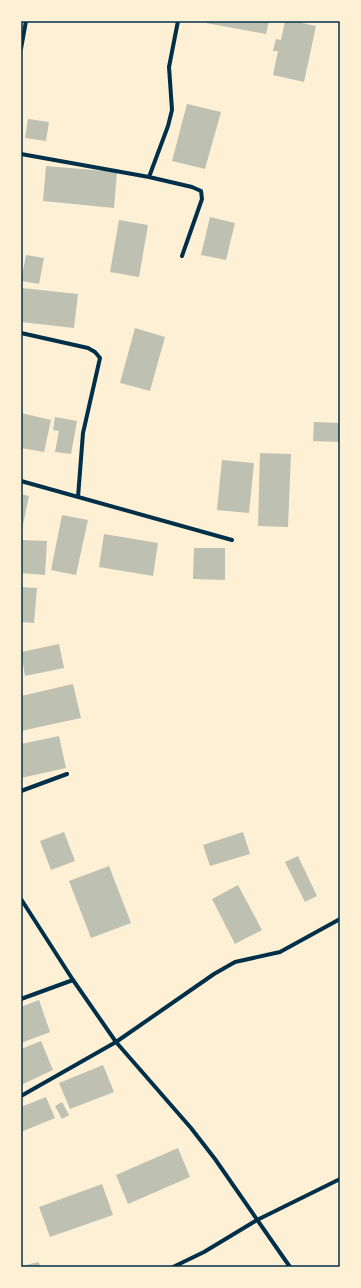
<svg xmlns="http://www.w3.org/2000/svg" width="361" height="1288" viewBox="0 0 361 1288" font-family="'Open Sans',sans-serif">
  <rect width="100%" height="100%" fill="#fdf0d5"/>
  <!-- building -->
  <path fill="#bec0b2" d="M 206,21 L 269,21 L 266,34 L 206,23 Z
    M 285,21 L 293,21 L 316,26 L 304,82 L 273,75 L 278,51 L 273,51 L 276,39 L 281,40 Z
    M 187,104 L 221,112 L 205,169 L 172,161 Z
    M 28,119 L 49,122 L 46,141 L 25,138 Z
    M 46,166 L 117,172 L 114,208 L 43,201 Z
    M 210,217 L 235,223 L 226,260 L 201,255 Z
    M 119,220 L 148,225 L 139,277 L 110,272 Z
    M 26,255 L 44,258 L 39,284 L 21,281 Z
    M 22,288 L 78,294 L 74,328 L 21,322 Z
    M 135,328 L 165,337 L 150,391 L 120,383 Z
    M 21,413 L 51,420 L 44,452 L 21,448 Z
    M 55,417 L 77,421 L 71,454 L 55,452 L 59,431 L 53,430 Z
    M 314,422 L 340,423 L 340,442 L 313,441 Z
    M 260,453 L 291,454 L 288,527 L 258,526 Z
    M 222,460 L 254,463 L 249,513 L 217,510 Z
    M 21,494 L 29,496 L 22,529 L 21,529 Z
    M 62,515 L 88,520 L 76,575 L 51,570 Z
    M 104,534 L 158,543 L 153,576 L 99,567 Z
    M 21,540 L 47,541 L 45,575 L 21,573 Z
    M 194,548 L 225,548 L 225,580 L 193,579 Z
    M 21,587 L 37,588 L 34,623 L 21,622 Z
    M 59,644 L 64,668 L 25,676 L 21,652 Z
    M 73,684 L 81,718 L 21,731 L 21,696 Z
    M 59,736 L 66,768 L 21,778 L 21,744 Z
    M 64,832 L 75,861 L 51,870 L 40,841 Z
    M 243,832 L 250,854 L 210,866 L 203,845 Z
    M 298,856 L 317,896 L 305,902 L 285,862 Z
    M 109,866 L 131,923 L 91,938 L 69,881 Z
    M 238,885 L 262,930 L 235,944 L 212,899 Z
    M 39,1000 L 50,1032 L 21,1043 L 21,1007 Z
    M 41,1041 L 53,1070 L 21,1085 L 21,1049 Z
    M 103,1065 L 114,1092 L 70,1109 L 59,1083 Z
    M 46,1097 L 55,1118 L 21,1132 L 21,1107 Z
    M 62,1102 L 69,1115 L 62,1119 L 55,1106 Z
    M 178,1148 L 190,1177 L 128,1204 L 116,1175 Z
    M 102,1184 L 113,1215 L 50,1237 L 39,1207 Z
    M 39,1262 L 40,1267 L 21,1267 L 21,1266 Z"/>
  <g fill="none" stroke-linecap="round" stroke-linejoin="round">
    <!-- minor -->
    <path stroke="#003049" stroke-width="4" d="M 21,49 L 26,21
      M 21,154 L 149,177 L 192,187 L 201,191 L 202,199 L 182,256
      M 149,177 L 168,126 L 172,110 L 169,67 L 178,21
      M 21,333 L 88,348 L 95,352 L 100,358 L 83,433 L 78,497
      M 21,481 L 232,540
      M 21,791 L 67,774
      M 21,899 L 73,980 L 116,1042 L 191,1128 L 215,1159 L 290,1267
      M 21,999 L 73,980
      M 21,1096 L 116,1042 L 214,974 L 235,962 L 280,952 L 340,919
      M 173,1267 L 204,1252 L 257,1220 L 340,1179"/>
  </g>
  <!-- border -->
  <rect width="361" height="1288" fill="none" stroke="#fdf0d5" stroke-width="44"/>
  <rect x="22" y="22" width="317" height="1244" fill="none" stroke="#003049" stroke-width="1.5"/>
</svg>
